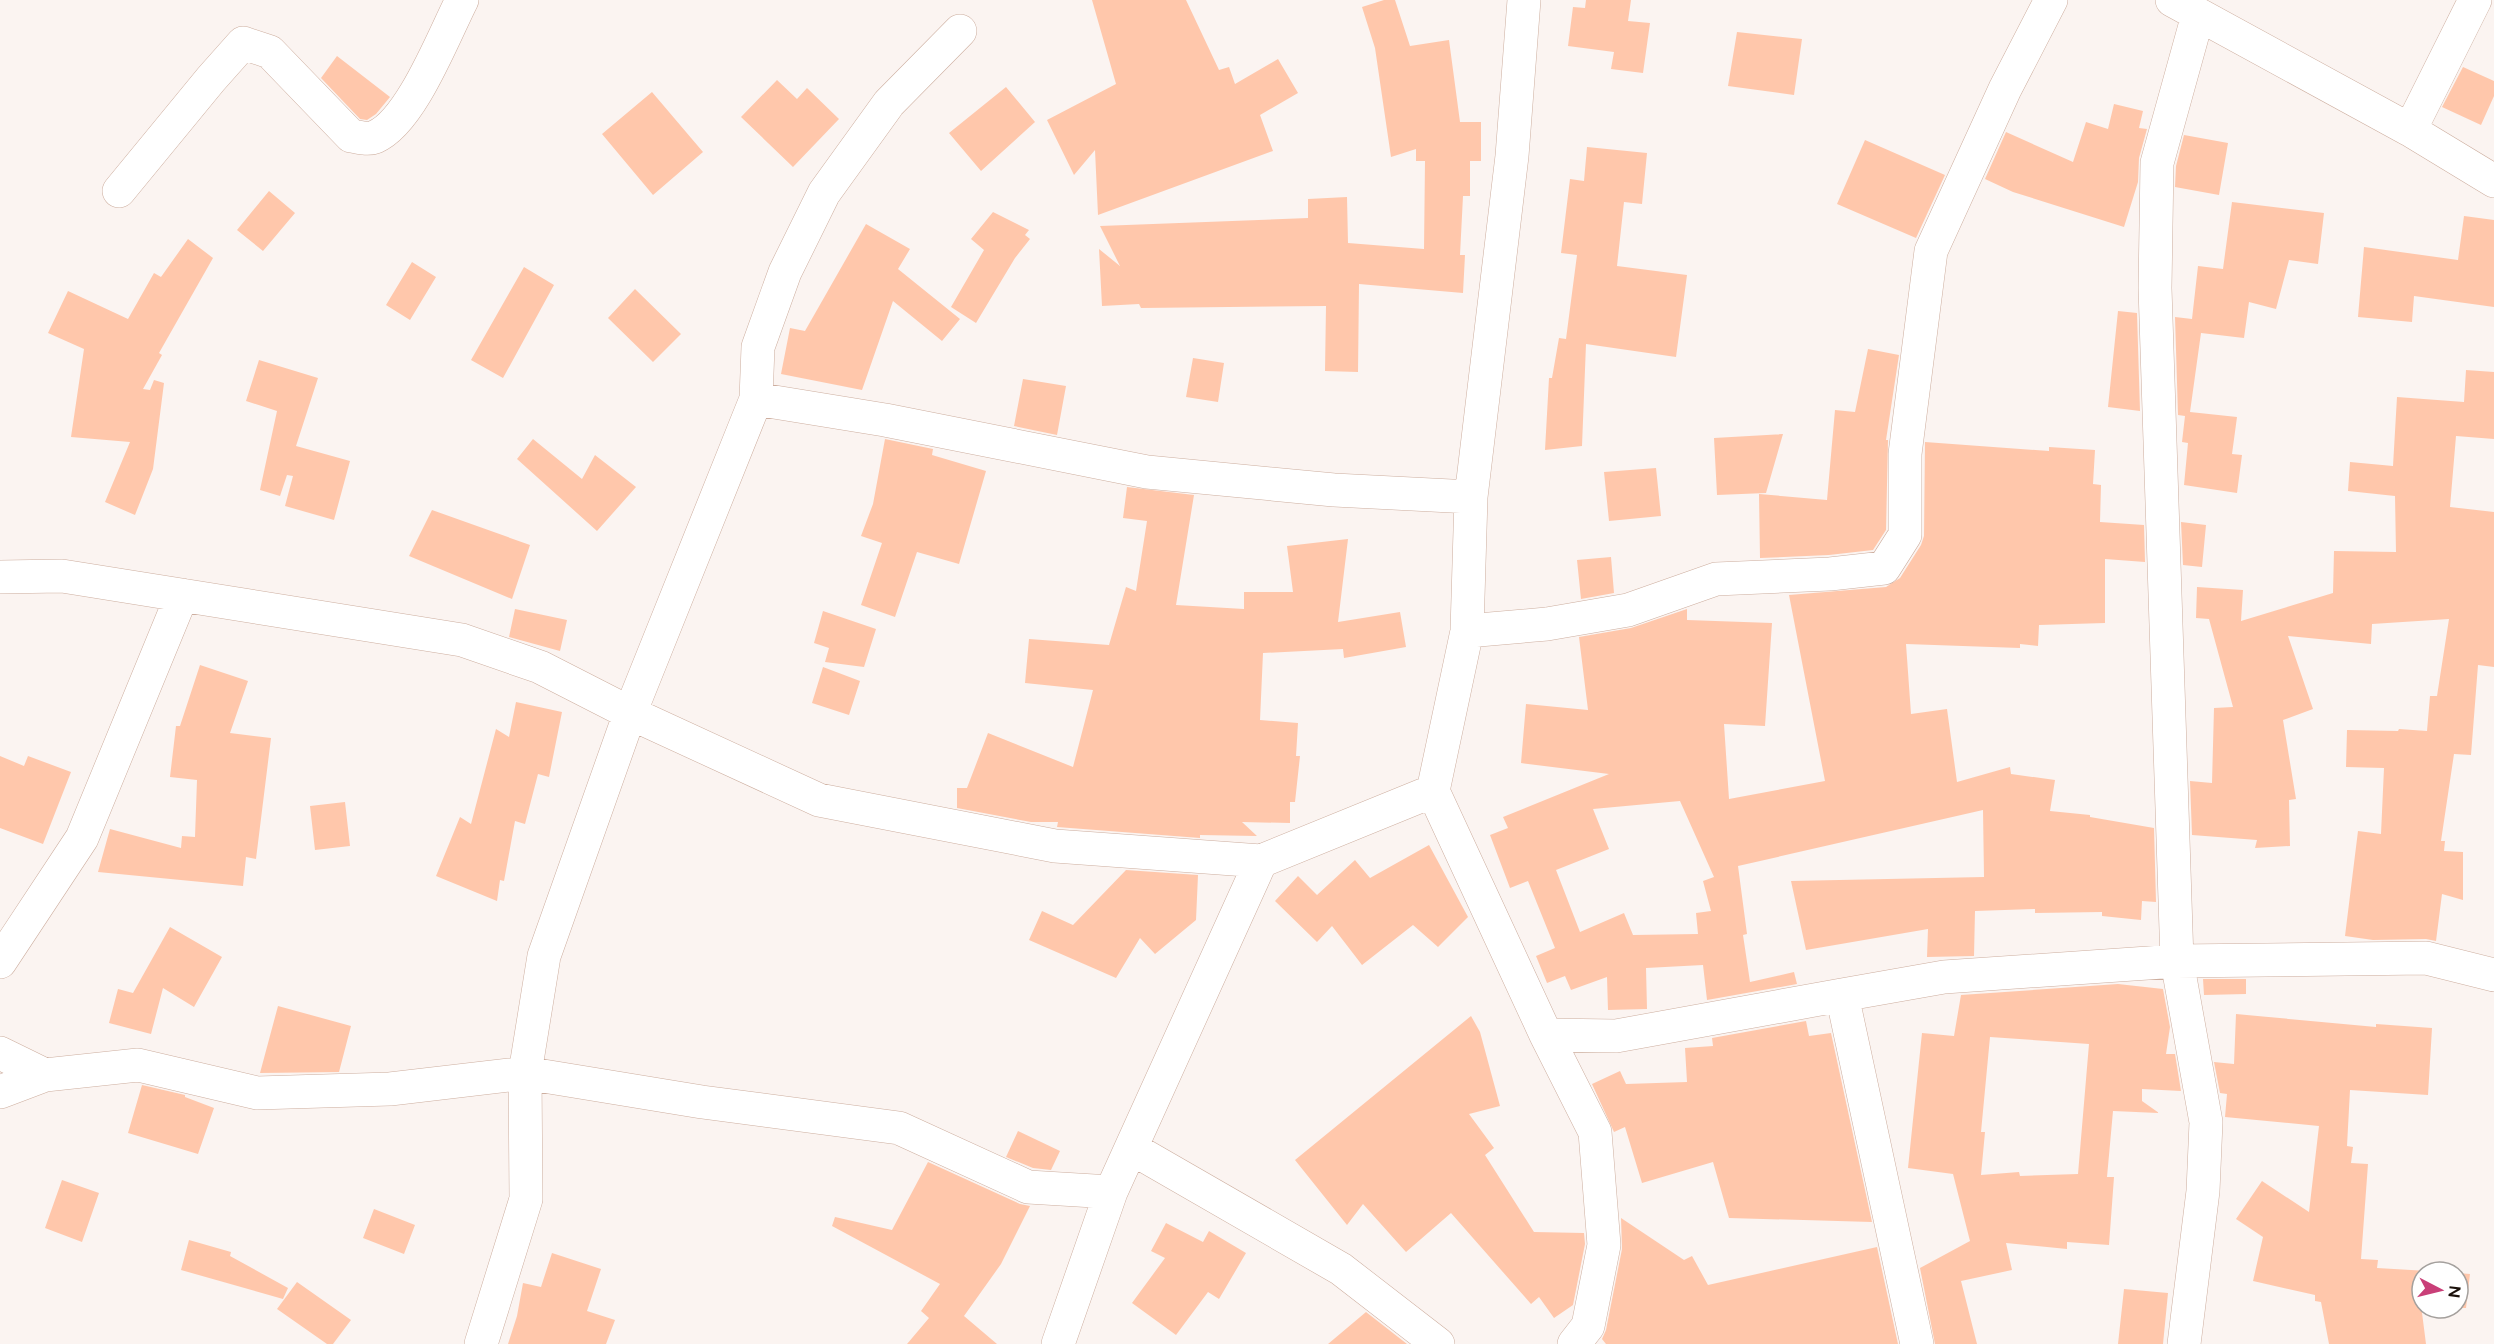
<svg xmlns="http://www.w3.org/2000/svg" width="2494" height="1344" viewBox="0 0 2494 1344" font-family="Figtree,sans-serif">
  <rect width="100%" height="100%" fill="#fbf4f1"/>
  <!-- building -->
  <path fill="#ffc7ab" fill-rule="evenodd" d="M 1092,0 L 1186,0 L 1219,70 L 1229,67 L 1235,84 L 1278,59 L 1298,93 L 1260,115 L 1273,151 L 1098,215 L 1095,150 L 1074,175 L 1047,120 L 1116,84 Z
    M 1384,0 L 1395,0 L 1410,46 L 1449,40 L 1460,122 L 1481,122 L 1481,161 L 1470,161 L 1470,196 L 1463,196 L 1460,255 L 1465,255 L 1463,293 L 1359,284 L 1358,372 L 1325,371 L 1326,306 L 1141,308 L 1139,304 L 1102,306 L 1099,249 L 1120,266 L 1100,226 L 1308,218 L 1308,199 L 1347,197 L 1348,243 L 1424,249 L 1425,161 L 1416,161 L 1416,149 L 1391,157 L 1375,48 L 1362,7 Z
    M 1586,0 L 1631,0 L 1628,21 L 1650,23 L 1643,73 L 1611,69 L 1614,52 L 1568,46 L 1573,7 L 1585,8 Z
    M 1737,32 L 1802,39 L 1794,95 L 1728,86 Z
    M 337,56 L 390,97 L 376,114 L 367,120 L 360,119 L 321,78 Z
    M 2463,67 L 2494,81 L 2494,96 L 2481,125 L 2442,107 Z
    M 777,80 L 797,99 L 807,88 L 839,119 L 793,167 L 741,117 Z
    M 1006,87 L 1035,122 L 981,171 L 949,133 Z
    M 652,92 L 703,152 L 653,195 L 602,134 Z
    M 2114,104 L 2143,111 L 2139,128 L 2147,129 L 2139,158 L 2138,182 L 2124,227 L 2013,192 L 1985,179 L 2006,132 L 2073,162 L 2086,122 L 2108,129 Z
    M 2184,135 L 2228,143 L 2219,195 L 2175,187 L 2176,166 Z
    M 1865,140 L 1945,175 L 1916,238 L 1837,204 Z
    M 1587,147 L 1647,153 L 1642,204 L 1624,202 L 1617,266 L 1687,275 L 1676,357 L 1586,344 L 1582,446 L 1545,450 L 1549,378 L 1552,378 L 1559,338 L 1566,339 L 1577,255 L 1561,253 L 1570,179 L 1584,181 Z
    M 269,191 L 295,213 L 263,251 L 237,230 Z
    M 2232,202 L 2324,213 L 2318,264 L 2289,260 L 2276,309 L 2249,302 L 2244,338 L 2201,333 L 2190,412 L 2237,417 L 2232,454 L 2242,455 L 2237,493 L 2184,485 L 2188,443 L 2182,442 L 2185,416 L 2178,415 L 2175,317 L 2192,319 L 2198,266 L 2223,269 Z
    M 993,212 L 1029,230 L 1025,235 L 1030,239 L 1015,258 L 976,323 L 951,307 L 984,250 L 971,239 Z
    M 2464,216 L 2494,220 L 2494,307 L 2414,296 L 2412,322 L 2358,317 L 2364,247 L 2458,260 Z
    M 866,224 L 910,249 L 898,269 L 960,319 L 942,341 L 893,301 L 862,390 L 781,374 L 790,328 L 805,331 Z
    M 188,239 L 213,258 L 159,353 L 162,355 L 143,389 L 150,390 L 154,380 L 164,383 L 153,469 L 135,515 L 105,502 L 130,442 L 71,437 L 84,349 L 48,333 L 68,291 L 128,319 L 154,273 L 161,277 Z
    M 412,262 L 436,277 L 410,320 L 386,305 Z
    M 524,267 L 554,285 L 503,378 L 471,360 Z
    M 635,289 L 681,334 L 653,362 L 608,318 Z
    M 2118,311 L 2137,313 L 2140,411 L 2108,407 Z
    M 1868,349 L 1899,355 L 1886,440 L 1888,440 L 1886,530 L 1873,550 L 1829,555 L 1760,558 L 1759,494 L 1827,500 L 1835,410 L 1855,412 Z
    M 1193,358 L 1224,363 L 1218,402 L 1186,397 Z
    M 259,360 L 318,378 L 296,446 L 350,461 L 334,520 L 285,506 L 293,476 L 287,475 L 280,496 L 260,490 L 277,411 L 246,401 Z
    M 2466,370 L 2494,372 L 2494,439 L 2456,436 L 2450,507 L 2494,512 L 2494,667 L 2478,665 L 2471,755 L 2454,754 L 2441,841 L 2445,841 L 2444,851 L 2463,852 L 2463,900 L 2442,894 L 2436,941 L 2426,939 L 2373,940 L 2345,936 L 2358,831 L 2381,834 L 2384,768 L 2346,767 L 2347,730 L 2398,731 L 2399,729 L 2427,731 L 2430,696 L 2437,696 L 2449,619 L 2372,624 L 2371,644 L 2288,636 L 2313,709 L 2283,720 L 2296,799 L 2289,800 L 2290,846 L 2255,848 L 2257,840 L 2192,835 L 2190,781 L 2212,783 L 2214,708 L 2233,707 L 2209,619 L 2196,618 L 2197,587 L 2243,590 L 2241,621 L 2333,593 L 2334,551 L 2396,552 L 2395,496 L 2348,491 L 2350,462 L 2393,466 L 2397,397 L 2464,402 Z
    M 1023,379 L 1066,386 L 1057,435 L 1014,426 Z
    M 1783,434 L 1766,493 L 1717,495 L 1714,438 Z
    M 533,439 L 582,479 L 595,455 L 636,487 L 597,531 L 517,459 Z
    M 885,439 L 933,449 L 932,455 L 986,471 L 959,564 L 917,552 L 895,617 L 861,605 L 882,543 L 861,536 L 873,504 Z
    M 1925,442 L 2049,451 L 2049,447 L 2095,450 L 2093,484 L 2101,485 L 2100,522 L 2144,525 L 2145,562 L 2105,559 L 2105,623 L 2039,625 L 2038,646 L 2020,644 L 2020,648 L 1906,644 L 1911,714 L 1947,709 L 1957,782 L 2010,767 L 2011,774 L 2055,780 L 2050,811 L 2090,815 L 2090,817 L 2154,828 L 2156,902 L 2142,901 L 2141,920 L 2102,916 L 2102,912 L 2035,913 L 2035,909 L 1975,911 L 1974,956 L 1927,957 L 1928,929 L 1806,950 L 1791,881 L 1984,877 L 1983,810 L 1738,866 L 1747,934 L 1743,935 L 1750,982 L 1794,972 L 1797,984 L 1707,1000 L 1703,965 L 1646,968 L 1647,1009 L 1608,1010 L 1607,977 L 1571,990 L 1565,976 L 1547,983 L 1536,956 L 1555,948 L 1528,881 L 1510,888 L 1490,835 L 1508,828 L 1503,817 L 1609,774 L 1521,763 L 1526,704 L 1588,710 L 1579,637 L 1631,628 L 1687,609 L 1687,620 L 1772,623 L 1765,726 L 1724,724 L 1729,799 L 1825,781 L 1789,595 L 1886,587 L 1900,578 L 1921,545 L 1924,536 ZM 1680,801 L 1714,877 L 1703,881 L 1711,911 L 1696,913 L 1698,934 L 1633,935 L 1624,913 L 1580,932 L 1556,870 L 1609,849 L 1593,809 Z
    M 1656,468 L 1661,516 L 1609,521 L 1604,472 Z
    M 1127,487 L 1194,495 L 1176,605 L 1244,609 L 1244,592 L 1293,592 L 1287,546 L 1348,539 L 1338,622 L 1400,612 L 1406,647 L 1344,658 L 1343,649 L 1263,653 L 1260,720 L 1298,723 L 1296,756 L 1300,756 L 1295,802 L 1290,802 L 1290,823 L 1242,822 L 1257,836 L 1200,835 L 1200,838 L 1057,827 L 1058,822 L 1031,822 L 957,808 L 957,788 L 967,788 L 988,733 L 1073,767 L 1093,690 L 1025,683 L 1029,639 L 1109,645 L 1126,587 L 1136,591 L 1147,521 L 1123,518 Z
    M 432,510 L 530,545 L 512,599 L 409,556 Z
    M 2181,522 L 2206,525 L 2202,567 L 2183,565 Z
    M 1611,557 L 1614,593 L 1581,599 L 1577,560 Z
    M 515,609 L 567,620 L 560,651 L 509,637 Z
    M 823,611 L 876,629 L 864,667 L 825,662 L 829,648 L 814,643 Z
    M 200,665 L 248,681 L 230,733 L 271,738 L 256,859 L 246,857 L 243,886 L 98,872 L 110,829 L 181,848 L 182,836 L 195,837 L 197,780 L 170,777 L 176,726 L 180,726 Z
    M 823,667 L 860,681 L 849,715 L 812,703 Z
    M 516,702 L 562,712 L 549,777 L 538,774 L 525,824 L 515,821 L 504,881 L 500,880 L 497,901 L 436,876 L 460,817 L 471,824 L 496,729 L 509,737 Z
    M 0,756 L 24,766 L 28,756 L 71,772 L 43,844 L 0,828 Z
    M 345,802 L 350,846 L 315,850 L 310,806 Z
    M 1429,845 L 1468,917 L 1438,947 L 1413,925 L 1362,965 L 1332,926 L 1317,942 L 1275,901 L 1298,876 L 1317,895 L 1355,860 L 1370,878 Z
    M 1126,870 L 1198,875 L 1196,920 L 1155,954 L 1140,938 L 1116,978 L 1029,940 L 1042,911 L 1073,925 Z
    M 170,927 L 222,957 L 194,1007 L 163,988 L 151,1034 L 109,1023 L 118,989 L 133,993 Z
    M 2203,979 L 2246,979 L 2246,994 L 2204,995 Z
    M 2118,984 L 2163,989 L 2170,1027 L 2166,1054 L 2175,1054 L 2181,1091 L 2142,1089 L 2142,1101 L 2159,1113 L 2113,1111 L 2107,1177 L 2114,1177 L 2109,1245 L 2067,1242 L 2067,1249 L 2006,1243 L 2012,1270 L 1961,1281 L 1977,1344 L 1935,1344 L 1920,1268 L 1970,1241 L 1953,1174 L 1908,1168 L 1922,1033 L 1954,1036 L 1961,995 ZM 1990,1037 L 2089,1044 L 2078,1174 L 2020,1176 L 2019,1172 L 1981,1175 L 1985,1132 L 1981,1132 Z
    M 278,1006 L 351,1026 L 339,1072 L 260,1073 Z
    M 2236,1014 L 2376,1027 L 2376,1024 L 2432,1028 L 2428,1095 L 2350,1090 L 2347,1146 L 2353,1147 L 2351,1163 L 2368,1164 L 2361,1259 L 2378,1260 L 2377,1268 L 2445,1272 L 2422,1272 L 2421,1305 L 2426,1344 L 2329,1344 L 2321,1302 L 2315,1301 L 2315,1295 L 2253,1281 L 2263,1237 L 2236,1219 L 2262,1181 L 2309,1212 L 2319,1126 L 2225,1117 L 2227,1094 L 2220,1093 L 2214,1062 L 2234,1064 Z
    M 1471,1016 L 1480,1032 L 1500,1106 L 1469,1114 L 1494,1148 L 1485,1155 L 1534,1232 L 1584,1233 L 1585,1244 L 1573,1305 L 1554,1318 L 1539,1297 L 1531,1304 L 1451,1213 L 1406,1252 L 1363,1204 L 1347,1225 L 1295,1160 Z
    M 1806,1021 L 1809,1036 L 1831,1033 L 1872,1222 L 1729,1218 L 1713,1162 L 1642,1183 L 1625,1127 L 1614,1132 L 1592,1084 L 1620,1071 L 1626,1084 L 1687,1082 L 1685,1048 L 1713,1046 L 1712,1038 Z
    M 142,1085 L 185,1095 L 185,1097 L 214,1108 L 198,1154 L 128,1133 Z
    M 1018,1131 L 1060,1151 L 1051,1170 L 1033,1168 L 1006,1157 Z
    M 928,1162 L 1020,1204 L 1030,1206 L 1001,1264 L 964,1316 L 997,1344 L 907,1344 L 929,1318 L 921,1311 L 940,1284 L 832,1226 L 835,1217 L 892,1230 Z
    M 62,1180 L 99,1193 L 82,1242 L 45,1228 Z
    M 374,1209 L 415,1225 L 404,1254 L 363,1238 Z
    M 1621,1218 L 1684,1260 L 1692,1256 L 1708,1285 L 1877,1247 L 1898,1344 L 1606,1344 L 1602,1339 L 1606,1330 L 1622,1249 Z
    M 1166,1223 L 1203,1242 L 1209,1231 L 1246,1253 L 1219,1299 L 1208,1292 L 1176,1335 L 1132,1303 L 1165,1258 L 1151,1251 Z
    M 189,1240 L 231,1252 L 230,1256 L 288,1288 L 283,1299 L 181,1270 Z
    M 552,1253 L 601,1269 L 587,1311 L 615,1320 L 606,1344 L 508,1344 L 517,1316 L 523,1283 L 541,1287 Z
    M 2458,1273 L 2470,1274 L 2466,1308 L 2458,1308 Z
    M 297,1282 L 351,1320 L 333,1344 L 327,1344 L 277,1309 Z
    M 2124,1289 L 2168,1293 L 2163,1344 L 2118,1344 Z
    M 1366,1312 L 1407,1344 L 1328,1344 Z"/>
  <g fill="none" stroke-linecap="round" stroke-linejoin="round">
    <defs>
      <path id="minor" d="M 1524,0 L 1512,156 L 1471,497 L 1467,631 L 1433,791 L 1546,1035 L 1616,1036 L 1842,995 L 1917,1344
        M 2172,0 L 2410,130 L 2494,181
        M 2410,130 L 2475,0
        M 119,191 L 211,79 L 243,43 L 270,52 L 351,136 C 358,137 368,140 375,137 C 411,122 444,35 462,0
        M 756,399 L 885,420 L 1147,472 L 1334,490 L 1471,497
        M 0,577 L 62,576 L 462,640 L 540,667 L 630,713 L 819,800 L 1055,846 L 1261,861
        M 1467,631 L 1547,624 L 1628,610 L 1716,579 L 1830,574 L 1884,568 L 1905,535 L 1905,454 L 1931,251 L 2005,89 L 2051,0
        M 0,962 L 82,838 L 182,595
        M 1842,995 L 1944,977 L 2177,961 L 2426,958 L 2494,975
        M 1546,1035 L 1595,1132 L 1604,1245 L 1588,1326 L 1574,1344
        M 0,1053 L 45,1075
        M 0,1092 L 45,1075 L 138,1065 L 257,1093 L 390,1089 L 525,1073 L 702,1102 L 899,1128 L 1028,1187 L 1111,1192
        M 1131,1148 L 1341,1269 L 1438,1344
        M 481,1344 L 526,1199 L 525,1073 L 544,956 L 630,713 L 756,399 L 758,347 L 785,272 L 824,193 L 889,103 L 960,31
        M 1058,1344 L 1111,1192 L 1261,861 L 1433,791
        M 2184,1344 L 2203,1191 L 2206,1122 L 2177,961 L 2155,288 L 2157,163 L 2198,15"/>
    </defs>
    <!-- minor casing -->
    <use href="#minor" stroke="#cdae9f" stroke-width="34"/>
    <!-- minor -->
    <use href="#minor" stroke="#fff" stroke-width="33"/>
  </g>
  <!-- north arrow -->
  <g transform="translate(2440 1290) rotate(97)"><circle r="28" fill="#ffffff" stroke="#a4a09d" stroke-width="1.5"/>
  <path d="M0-4.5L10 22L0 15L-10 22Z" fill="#c93f78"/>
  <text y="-9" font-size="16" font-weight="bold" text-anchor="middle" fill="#1b110b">N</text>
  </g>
</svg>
